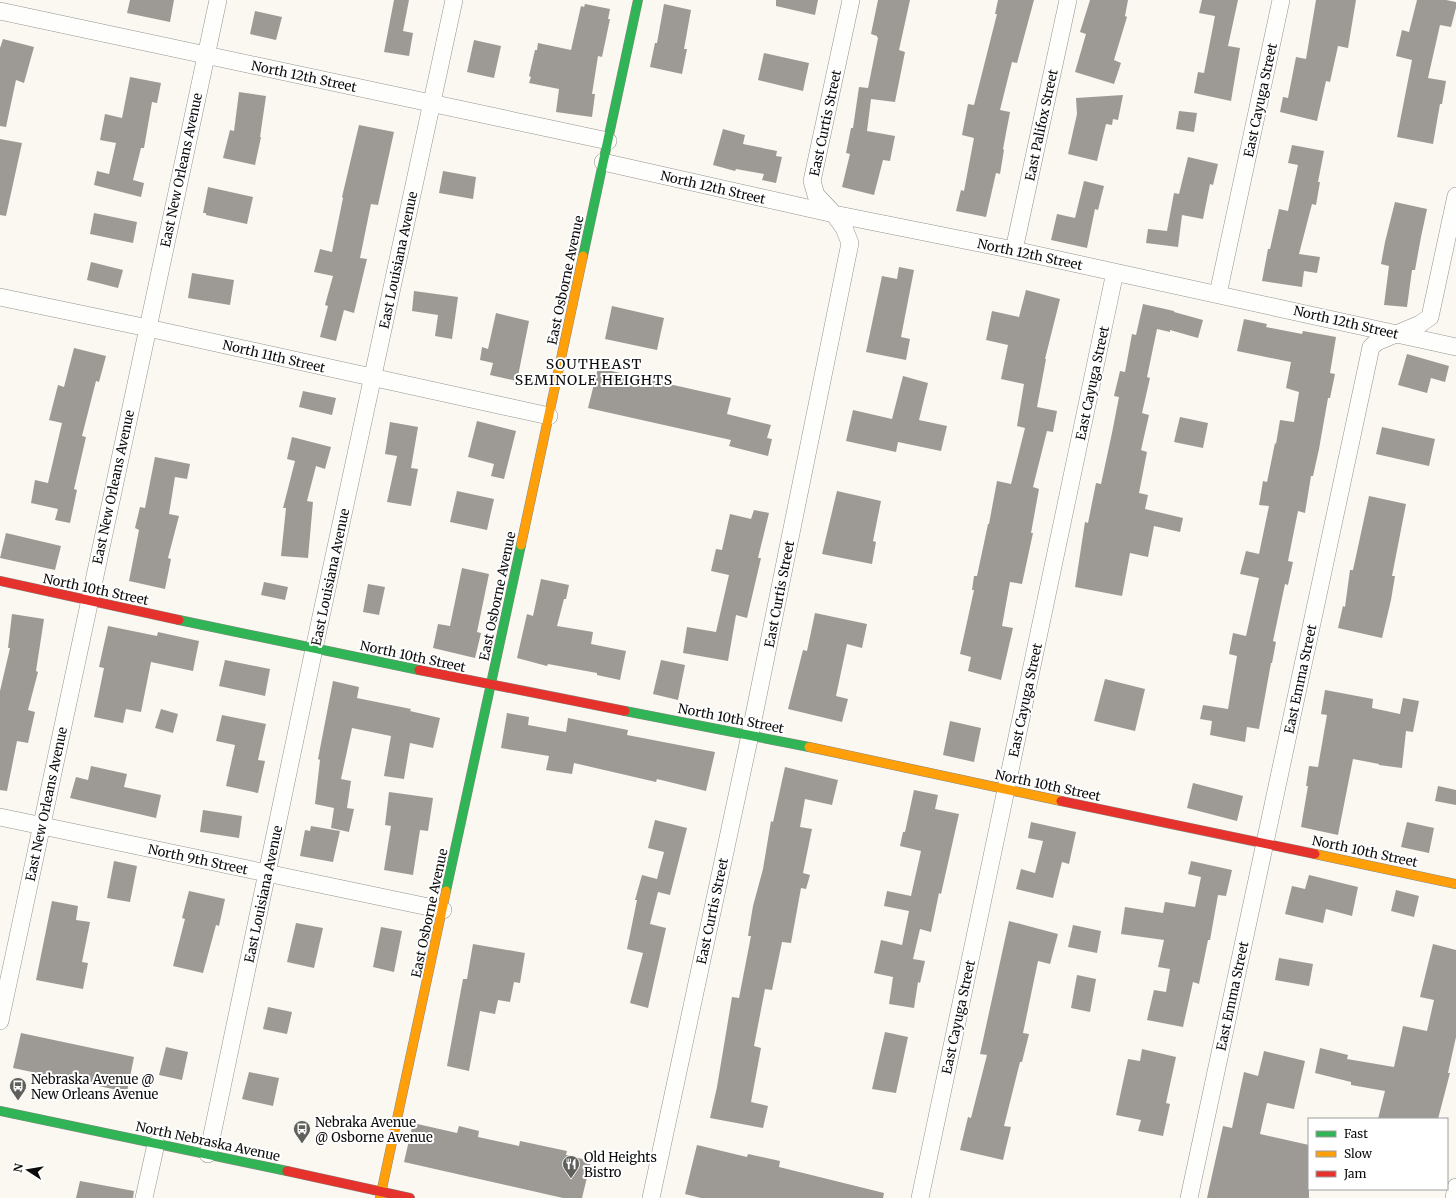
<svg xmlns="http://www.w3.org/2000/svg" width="1456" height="1198" viewBox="0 0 1456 1198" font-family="Merriweather,serif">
  <rect width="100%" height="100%" fill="#faf8f0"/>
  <!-- building -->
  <path fill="#9d9a96" d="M 130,0 L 174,0 L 170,22 L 127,13 Z
    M 394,0 L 409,0 L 403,31 L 413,33 L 409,56 L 384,52 Z
    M 776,0 L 818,0 L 815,15 L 776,6 Z
    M 878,0 L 910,0 L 899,50 L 905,52 L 895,102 L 871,99 L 867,131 L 895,136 L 890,161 L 883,160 L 874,195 L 842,187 L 850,154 L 846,153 L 851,128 L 853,128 L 859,87 L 868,88 L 878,38 L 877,37 L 877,36 L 871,34 Z
    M 998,0 L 1034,0 L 1017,63 L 1012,62 L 1000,110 L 1010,112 L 1003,149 L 1004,150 L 1000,174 L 996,173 L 986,217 L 956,211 L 961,190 L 964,191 L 974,138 L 962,135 L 968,104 L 974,105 L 997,14 L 995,14 Z
    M 1090,0 L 1128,0 L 1125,16 L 1127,17 L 1114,60 L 1121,63 L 1114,84 L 1075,72 L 1086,34 L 1080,32 Z
    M 1202,0 L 1238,0 L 1228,46 L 1240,48 L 1231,101 L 1194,93 L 1198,72 L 1204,73 L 1215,16 L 1199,13 Z
    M 1316,0 L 1356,0 L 1348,48 L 1338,46 L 1330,82 L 1326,81 L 1317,121 L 1280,112 L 1283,97 L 1288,98 L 1296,57 L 1306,59 Z
    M 1417,0 L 1446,0 L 1456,2 L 1456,8 L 1451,27 L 1440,25 L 1428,78 L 1446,81 L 1442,104 L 1440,104 L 1433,144 L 1397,137 L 1412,60 L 1396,56 L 1402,30 L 1409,32 Z
    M 585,4 L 610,9 L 608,19 L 610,19 L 602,57 L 598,56 L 592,94 L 595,94 L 592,117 L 556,112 L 559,89 L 529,83 L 531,77 L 529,76 L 535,50 L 537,50 L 538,43 L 571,50 L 581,6 L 584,7 Z
    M 664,4 L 691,10 L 684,49 L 687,49 L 682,74 L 650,67 L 655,43 L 657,43 Z
    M 255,11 L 282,17 L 276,40 L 250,34 Z
    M 3,39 L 34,47 L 24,83 L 16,80 L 6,127 L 0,126 L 0,48 Z
    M 474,40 L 501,46 L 494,78 L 467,72 Z
    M 764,53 L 809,63 L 803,91 L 758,80 Z
    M 130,77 L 161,83 L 157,103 L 152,102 L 144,148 L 141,148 L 133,180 L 144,183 L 141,197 L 94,185 L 97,171 L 109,174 L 116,143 L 100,140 L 105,114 L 122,118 Z
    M 239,92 L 266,96 L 260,137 L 261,137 L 255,165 L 223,158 L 230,130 L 234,131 Z
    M 1123,95 L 1118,120 L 1113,119 L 1112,125 L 1106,124 L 1097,161 L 1068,154 L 1077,114 L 1076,98 Z
    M 1179,111 L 1197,113 L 1194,132 L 1176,129 Z
    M 359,125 L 394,132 L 378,205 L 371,204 L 360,258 L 367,259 L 354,313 L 344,310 L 336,341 L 320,337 L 328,306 L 325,305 L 333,276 L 314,272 L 320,249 L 332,252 L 343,198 L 342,197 Z
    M 723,129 L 745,135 L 743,144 L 777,151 L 776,156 L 782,157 L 776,183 L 762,180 L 764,174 L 736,169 L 735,171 L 713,165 Z
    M 0,139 L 22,143 L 6,216 L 0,215 Z
    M 1292,145 L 1324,151 L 1318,182 L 1320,182 L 1316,205 L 1312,204 L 1299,254 L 1320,257 L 1317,273 L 1304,271 L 1302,287 L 1262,281 L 1268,249 L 1270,249 L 1279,209 L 1288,211 L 1298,165 L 1288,163 Z
    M 1188,157 L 1218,164 L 1213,185 L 1210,184 L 1203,219 L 1182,215 L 1178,247 L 1146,243 L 1148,229 L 1167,231 L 1174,193 L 1179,194 Z
    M 443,171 L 476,177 L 473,199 L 439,193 Z
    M 1084,181 L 1104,186 L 1098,210 L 1095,209 L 1087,248 L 1051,240 L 1057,214 L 1075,218 Z
    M 208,187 L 253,197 L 247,224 L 206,215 L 206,213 L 203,213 Z
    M 1395,202 L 1427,209 L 1421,237 L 1415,270 L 1412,270 L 1407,307 L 1384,305 L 1389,266 L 1381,264 L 1385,242 Z
    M 94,213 L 137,222 L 133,243 L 90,234 Z
    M 91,262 L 123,270 L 118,288 L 87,280 Z
    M 899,267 L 914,270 L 901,337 L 910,339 L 906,360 L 866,352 L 882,276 L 897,279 Z
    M 192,273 L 234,280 L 230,305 L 188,298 Z
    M 1026,290 L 1060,299 L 1045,359 L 1046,359 L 1037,407 L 1057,411 L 1053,432 L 1047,431 L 1033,487 L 1039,489 L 1031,533 L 1033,533 L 1022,584 L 1010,582 L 1002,626 L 1013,628 L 1001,680 L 968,671 L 971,657 L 960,654 L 974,590 L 972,590 L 974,576 L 977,576 L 988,524 L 989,524 L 997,481 L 1011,484 L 1025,428 L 1017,426 L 1024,384 L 1001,379 L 1008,345 L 986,340 L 992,311 L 1019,317 Z
    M 414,291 L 458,297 L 452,339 L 435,336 L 438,315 L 412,311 Z
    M 1143,304 L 1174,311 L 1174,312 L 1203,320 L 1198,338 L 1170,330 L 1170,332 L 1157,329 L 1147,377 L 1150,378 L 1142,413 L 1149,415 L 1141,450 L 1147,452 L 1139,493 L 1148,495 L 1145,509 L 1183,518 L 1180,532 L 1154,526 L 1148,557 L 1130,553 L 1122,596 L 1075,587 L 1085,522 L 1088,523 L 1096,483 L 1101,484 L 1112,433 L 1119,397 L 1114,396 L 1120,371 L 1125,372 L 1132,334 L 1136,335 Z
    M 612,306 L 664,318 L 657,350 L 605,339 Z
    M 496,313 L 529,321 L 517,381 L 490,375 L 493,363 L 480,360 L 482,347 L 488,349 Z
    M 1244,319 L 1267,324 L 1266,327 L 1302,334 L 1303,331 L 1336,337 L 1330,373 L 1335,374 L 1330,398 L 1328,398 L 1319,449 L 1313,476 L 1311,476 L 1305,513 L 1298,511 L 1288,561 L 1293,562 L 1288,585 L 1285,584 L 1273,641 L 1276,642 L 1272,663 L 1271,663 L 1259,729 L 1247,727 L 1245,742 L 1210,735 L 1212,721 L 1200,719 L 1203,705 L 1228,709 L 1237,656 L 1229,654 L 1233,633 L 1246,636 L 1259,578 L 1240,574 L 1246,551 L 1259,554 L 1269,506 L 1259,505 L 1263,481 L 1267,482 L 1275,443 L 1276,444 L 1280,420 L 1294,422 L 1299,392 L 1286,388 L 1291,362 L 1237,351 Z
    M 74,348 L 106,356 L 99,382 L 96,381 L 82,436 L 86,437 L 74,489 L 77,490 L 70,523 L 55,520 L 58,509 L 31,503 L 35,480 L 48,483 L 62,423 L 49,420 L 58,385 L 64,387 Z
    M 1407,354 L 1449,366 L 1445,382 L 1431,378 L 1427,393 L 1398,385 Z
    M 598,368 L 731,398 L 727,414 L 771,425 L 767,438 L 772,439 L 768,456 L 729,446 L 731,440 L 588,408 Z
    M 903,376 L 928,383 L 919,420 L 947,426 L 941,451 L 898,442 L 896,452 L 846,441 L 853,410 L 892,419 Z
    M 303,391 L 336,398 L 332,415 L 299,407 Z
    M 1180,417 L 1208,423 L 1203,448 L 1174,442 Z
    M 477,421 L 516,431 L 504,479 L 491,476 L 494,464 L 468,457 Z
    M 390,422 L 418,427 L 411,468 L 418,469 L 411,506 L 387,502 L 397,456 L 385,454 Z
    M 1382,427 L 1435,439 L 1429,466 L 1376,454 Z
    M 292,437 L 331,447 L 325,469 L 316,466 L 307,501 L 313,502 L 308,558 L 281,556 L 286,508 L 283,508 L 295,461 L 287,459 Z
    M 155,457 L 190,464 L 187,479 L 175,477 L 169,514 L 179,516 L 168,558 L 171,559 L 165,589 L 129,581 L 139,530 L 135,528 L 140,507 L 145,508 Z
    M 457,491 L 494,499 L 487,530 L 450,522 Z
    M 837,491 L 881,501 L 873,541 L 876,542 L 872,564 L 822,554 Z
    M 1369,496 L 1406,504 L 1392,576 L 1395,576 L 1391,600 L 1382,638 L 1338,628 L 1343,606 L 1345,607 L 1350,570 L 1353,570 Z
    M 754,510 L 769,513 L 758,558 L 761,558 L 747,618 L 736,615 L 728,661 L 683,653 L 687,627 L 716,632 L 729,575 L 711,571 L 716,549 L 722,550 L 730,514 L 751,519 Z
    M 6,533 L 61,546 L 55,570 L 0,558 Z
    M 462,568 L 489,574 L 477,632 L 481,633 L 475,658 L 433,648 L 438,624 L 450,626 Z
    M 541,579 L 569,585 L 566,599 L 564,599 L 557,626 L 593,632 L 591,644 L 626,651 L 620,680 L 597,675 L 597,673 L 548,664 L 547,666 L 517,658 L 527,614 L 533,616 Z
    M 264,582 L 288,587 L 285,600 L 261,595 Z
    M 368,584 L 385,587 L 379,615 L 363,612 Z
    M 815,613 L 867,624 L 862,648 L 847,644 L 836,696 L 848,699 L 842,722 L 788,709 L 803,650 L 807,651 Z
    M 12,614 L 44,619 L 36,671 L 38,672 L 28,710 L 35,712 L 28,743 L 17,741 L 7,791 L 0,790 L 0,691 L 10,648 L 8,648 Z
    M 108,626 L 157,636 L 158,632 L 199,641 L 193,671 L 151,662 L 141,712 L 126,709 L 123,723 L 94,717 L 104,668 L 99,667 Z
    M 225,660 L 270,669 L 265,696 L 219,686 Z
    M 661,660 L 685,665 L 678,700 L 653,694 Z
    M 1105,679 L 1145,689 L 1135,731 L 1094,721 Z
    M 333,681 L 359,687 L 357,698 L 411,709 L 410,711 L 440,718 L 433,748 L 410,743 L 404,779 L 384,776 L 391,736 L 352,728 L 341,779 L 351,781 L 347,808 L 354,809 L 349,832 L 331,828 L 334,808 L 315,804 L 320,760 L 318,759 Z
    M 1325,690 L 1373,699 L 1372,708 L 1400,714 L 1403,698 L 1419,701 L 1413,732 L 1406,731 L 1402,768 L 1379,765 L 1379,764 L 1353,759 L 1338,835 L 1301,827 L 1308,786 L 1306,786 L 1309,766 L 1318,767 L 1327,715 L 1321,714 Z
    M 161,709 L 178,714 L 173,733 L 155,728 Z
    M 507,713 L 529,717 L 528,725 L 566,732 L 568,718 L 628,730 L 627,735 L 715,752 L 706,791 L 657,779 L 656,782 L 574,763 L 572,774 L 546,770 L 549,756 L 501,748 Z
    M 222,715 L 266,724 L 258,760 L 265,761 L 258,793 L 226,786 L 235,745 L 216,741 Z
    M 950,721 L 981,728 L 974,762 L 943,755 Z
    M 91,766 L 127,774 L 124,787 L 161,795 L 156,818 L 70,798 L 76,777 L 88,780 Z
    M 785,767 L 838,780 L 832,805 L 805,799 L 800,827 L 812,829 L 803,873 L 810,875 L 806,889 L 801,888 L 791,943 L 782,942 L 772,990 L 765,989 L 754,1046 L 761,1048 L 751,1102 L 768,1106 L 763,1128 L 710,1118 L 717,1087 L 732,997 L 739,998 L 751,936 L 748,936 L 753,906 L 763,869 L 771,821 L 773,822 Z
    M 1193,783 L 1243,796 L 1237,821 L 1187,808 Z
    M 1438,786 L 1456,790 L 1456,805 L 1435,801 Z
    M 914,790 L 938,795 L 935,809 L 959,814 L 941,894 L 939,893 L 931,932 L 920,929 L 913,959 L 925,961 L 920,983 L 918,982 L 914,1008 L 889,1004 L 893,977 L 874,973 L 881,940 L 902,945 L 909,911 L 884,906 L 887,891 L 911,896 L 921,851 L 900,846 L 903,832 L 905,832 Z
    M 389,792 L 433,798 L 428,831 L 420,830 L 413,875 L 384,870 L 391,826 L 385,825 Z
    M 203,810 L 242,816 L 239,838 L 200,832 Z
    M 655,820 L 687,828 L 670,895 L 658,892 L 650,924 L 666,928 L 648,1008 L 630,1003 L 643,953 L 627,949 L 637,900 L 635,900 L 642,875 L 657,879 L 664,852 L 648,848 Z
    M 1031,822 L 1076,832 L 1069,864 L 1062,862 L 1053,898 L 1016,889 L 1021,869 L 1035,873 L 1043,841 L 1028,838 Z
    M 1407,822 L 1434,828 L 1429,853 L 1401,847 Z
    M 311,826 L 340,831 L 333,862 L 300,856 L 305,830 L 310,831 Z
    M 114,861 L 137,866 L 130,902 L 107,898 Z
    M 1191,861 L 1232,870 L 1226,896 L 1218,895 L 1210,940 L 1208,940 L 1199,984 L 1193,982 L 1183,1027 L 1147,1020 L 1154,990 L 1166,992 L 1170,969 L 1158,967 L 1164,940 L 1121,934 L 1125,907 L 1163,913 L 1165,902 L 1195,907 L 1201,877 L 1188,874 Z
    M 1309,875 L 1358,887 L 1352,916 L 1326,909 L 1323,923 L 1285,914 L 1292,886 L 1305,889 Z
    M 1396,890 L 1419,896 L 1414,917 L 1391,911 Z
    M 189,891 L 225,899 L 219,926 L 216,925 L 203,973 L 173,966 L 185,919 L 182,918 Z
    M 52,901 L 78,906 L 76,920 L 90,922 L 82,962 L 88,963 L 83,989 L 36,980 Z
    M 1009,921 L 1058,934 L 1050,964 L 1038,961 L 1023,1033 L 1029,1034 L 1022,1062 L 1020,1062 L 1004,1126 L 1011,1127 L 1003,1160 L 960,1150 L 968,1117 L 971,1118 L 987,1055 L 980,1054 Z
    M 296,923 L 323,928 L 314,968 L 287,962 Z
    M 1073,925 L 1101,931 L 1097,953 L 1068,947 Z
    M 381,927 L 402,931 L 394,972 L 373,967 Z
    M 473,944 L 525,953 L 520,983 L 514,982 L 510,1002 L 498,1000 L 495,1014 L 480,1011 L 469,1071 L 447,1066 L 463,979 L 467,979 Z
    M 1433,944 L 1456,950 L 1456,1037 L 1448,1073 L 1450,1073 L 1438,1119 L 1378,1119 L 1385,1091 L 1351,1085 L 1351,1082 L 1315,1073 L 1320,1048 L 1348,1055 L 1347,1059 L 1394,1067 L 1403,1026 L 1427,1031 L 1434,1000 L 1420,997 Z
    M 1279,958 L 1313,964 L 1309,986 L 1275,980 Z
    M 1077,975 L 1096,979 L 1090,1012 L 1071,1008 Z
    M 268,1007 L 292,1012 L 287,1034 L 263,1029 Z
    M 885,1032 L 908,1037 L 896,1093 L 872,1089 Z
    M 21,1033 L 134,1057 L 127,1092 L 13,1068 Z
    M 166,1047 L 188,1052 L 182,1080 L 159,1075 Z
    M 1142,1049 L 1176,1057 L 1166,1103 L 1170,1104 L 1163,1136 L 1138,1131 L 1141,1120 L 1116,1115 L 1128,1059 L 1140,1061 Z
    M 1264,1051 L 1305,1061 L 1294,1109 L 1267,1103 L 1260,1134 L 1309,1145 L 1309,1198 L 1207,1198 L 1223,1126 L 1232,1128 L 1244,1072 L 1258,1076 Z
    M 249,1072 L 279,1078 L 273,1106 L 242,1099 Z
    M 413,1123 L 457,1133 L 459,1126 L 479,1131 L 478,1137 L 519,1146 L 520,1141 L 567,1151 L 566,1155 L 591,1161 L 582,1198 L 563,1198 L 404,1162 Z
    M 697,1145 L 747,1157 L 748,1154 L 780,1161 L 779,1167 L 884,1193 L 883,1198 L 701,1198 L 685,1194 Z
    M 80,1181 L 134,1191 L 133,1198 L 76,1198 Z"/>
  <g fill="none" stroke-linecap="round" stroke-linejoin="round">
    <defs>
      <path id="street" d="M 0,11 L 608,141
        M 603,162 L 834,214 L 1014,250 L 1456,347
        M 1014,250 L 1068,0
        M 1218,294 L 1281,0
        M 0,297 L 148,328 L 549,416
        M 0,817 L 443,910
        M 0,1021 L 218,0
        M 208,1154 L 314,649 L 454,0
        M 144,1198 L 156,1144
        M 651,1198 L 750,735 L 850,243 L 844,228 L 834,214 L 816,195 L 812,181 L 851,0
        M 920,1198 L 1115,272
        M 1189,1198 L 1371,347 L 1377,342 L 1420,324 L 1430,317 L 1456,196
        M 1454,1198 L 1456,1187"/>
      <path id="fast" d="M 583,256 L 638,0
        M 179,620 L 419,670
        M 625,711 L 809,747
        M 446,891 L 521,545
        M 0,1111 L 287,1171"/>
      <path id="slow" d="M 521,545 L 583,256
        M 809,747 L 1061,801
        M 1315,854 L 1456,884
        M 380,1198 L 446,891"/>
      <path id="jam" d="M 0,581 L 179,620
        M 419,670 L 625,711
        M 1061,801 L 1315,854
        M 287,1171 L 410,1198"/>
    </defs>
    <!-- street casing -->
    <use href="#street" stroke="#93928f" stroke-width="18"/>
    <!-- fast casing -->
    <use href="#fast" stroke="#8a8985" stroke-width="10"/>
    <!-- slow casing -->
    <use href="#slow" stroke="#8a8985" stroke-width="10"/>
    <!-- jam casing -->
    <use href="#jam" stroke="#8a8985" stroke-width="10"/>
    <!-- street -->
    <use href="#street" stroke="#fefefd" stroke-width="17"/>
    <!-- fast -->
    <use href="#fast" stroke="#30b455" stroke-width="9"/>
    <!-- slow -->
    <use href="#slow" stroke="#ff9f0a" stroke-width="9"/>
    <!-- jam -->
    <use href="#jam" stroke="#e5322d" stroke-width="9"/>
  </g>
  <!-- icons -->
  <defs>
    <symbol id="bus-pin" viewBox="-11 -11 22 30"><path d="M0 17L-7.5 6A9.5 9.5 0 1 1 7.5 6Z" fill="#5f5f5c" stroke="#fff"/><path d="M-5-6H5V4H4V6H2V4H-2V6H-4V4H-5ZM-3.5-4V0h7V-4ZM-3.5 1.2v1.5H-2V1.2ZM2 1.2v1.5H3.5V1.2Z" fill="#fff"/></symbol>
    <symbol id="restaurant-pin" viewBox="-11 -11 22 30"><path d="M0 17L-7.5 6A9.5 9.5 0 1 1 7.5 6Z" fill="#5f5f5c" stroke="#fff"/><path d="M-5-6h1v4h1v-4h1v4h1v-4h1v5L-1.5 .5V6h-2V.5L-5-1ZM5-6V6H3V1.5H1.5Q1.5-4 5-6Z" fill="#fff"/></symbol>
  </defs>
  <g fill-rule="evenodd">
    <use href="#bus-pin" x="8" y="1076" width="20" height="27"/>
    <use href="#bus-pin" x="292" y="1119" width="20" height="27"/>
    <use href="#restaurant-pin" x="561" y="1154" width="20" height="27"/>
  </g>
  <g text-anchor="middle" stroke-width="4" stroke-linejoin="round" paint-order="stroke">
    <!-- street labels -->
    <g font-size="13" fill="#0c0c0c" stroke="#fff">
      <text transform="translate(304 76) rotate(12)" y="5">North 12th Street</text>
      <text transform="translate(1260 100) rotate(-78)" y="5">East Cayuga Street</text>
      <text transform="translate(825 123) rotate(-78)" y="5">East Curtis Street</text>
      <text transform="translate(1041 125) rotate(-78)" y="5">East Palifox Street</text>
      <text transform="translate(181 170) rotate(-78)" y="5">East New Orleans Avenue</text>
      <text transform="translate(713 187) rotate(13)" y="5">North 12th Street</text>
      <text transform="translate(1030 254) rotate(12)" y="5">North 12th Street</text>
      <text transform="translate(398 260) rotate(-78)" y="5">East Louisiana Avenue</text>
      <text transform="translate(565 280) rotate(-78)" y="5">East Osborne Avenue</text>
      <text transform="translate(1346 322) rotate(13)" y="5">North 12th Street</text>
      <text transform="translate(274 356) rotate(13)" y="5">North 11th Street</text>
      <text transform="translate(1092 383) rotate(-78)" y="5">East Cayuga Street</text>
      <text transform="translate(113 487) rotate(-78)" y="5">East New Orleans Avenue</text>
      <text transform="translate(330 577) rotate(-78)" y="5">East Louisiana Avenue</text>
      <text transform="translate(96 589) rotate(12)" y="5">North 10th Street</text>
      <text transform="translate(779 594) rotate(-79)" y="5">East Curtis Street</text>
      <text transform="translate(497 596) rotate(-78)" y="5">East Osborne Avenue</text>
      <text transform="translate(413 656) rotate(12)" y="5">North 10th Street</text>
      <text transform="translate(1300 679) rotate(-78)" y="5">East Emma Street</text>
      <text transform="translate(1025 700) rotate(-78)" y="5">East Cayuga Street</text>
      <text transform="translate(731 718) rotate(11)" y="5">North 10th Street</text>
      <text transform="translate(1048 785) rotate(12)" y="5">North 10th Street</text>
      <text transform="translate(46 804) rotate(-78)" y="5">East New Orleans Avenue</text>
      <text transform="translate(1365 851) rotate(12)" y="5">North 10th Street</text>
      <text transform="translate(198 859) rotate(12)" y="5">North 9th Street</text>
      <text transform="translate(263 894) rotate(-78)" y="5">East Louisiana Avenue</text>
      <text transform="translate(712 911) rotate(-78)" y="5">East Curtis Street</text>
      <text transform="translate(429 913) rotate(-78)" y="5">East Osborne Avenue</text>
      <text transform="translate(1232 996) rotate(-78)" y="5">East Emma Street</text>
      <text transform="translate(958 1017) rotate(-78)" y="5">East Cayuga Street</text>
      <text transform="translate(208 1141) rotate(12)" y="5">North Nebraska Avenue</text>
    </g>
    <!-- poi labels -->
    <g font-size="13" fill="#0c0c0c" stroke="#fff" text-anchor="start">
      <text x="31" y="1084">Nebraska Avenue @<tspan x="31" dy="15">New Orleans Avenue</tspan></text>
      <text x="315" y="1127">Nebraka Avenue<tspan x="315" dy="15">@ Osborne Avenue</tspan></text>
      <text x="584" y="1162">Old Heights<tspan x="584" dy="15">Bistro</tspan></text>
    </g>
    <!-- neighbourhood labels -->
    <g font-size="14" letter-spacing="1" fill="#0c0c0c" stroke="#fff">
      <text x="594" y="369">SOUTHEAST<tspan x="594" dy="16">SEMINOLE HEIGHTS</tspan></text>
    </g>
  </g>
  <!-- legend -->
  <rect x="1308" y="1118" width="140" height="72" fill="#ffffff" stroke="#9e9e9e"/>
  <rect x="1316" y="1131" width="20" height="6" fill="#30b455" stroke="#9e9e9e"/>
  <text x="1344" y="1138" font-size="12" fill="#0c0c0c">Fast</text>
  <rect x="1316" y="1151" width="20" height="6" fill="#ff9f0a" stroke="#9e9e9e"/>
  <text x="1344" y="1158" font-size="12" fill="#0c0c0c">Slow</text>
  <rect x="1316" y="1171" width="20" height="6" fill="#e5322d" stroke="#9e9e9e"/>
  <text x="1344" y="1178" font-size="12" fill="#0c0c0c">Jam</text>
  <!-- north arrow -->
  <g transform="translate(28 1170) rotate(282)" stroke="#ffffff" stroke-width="3" paint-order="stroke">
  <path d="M0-3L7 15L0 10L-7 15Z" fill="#0c0c0c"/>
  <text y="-6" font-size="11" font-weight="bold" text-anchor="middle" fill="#0c0c0c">N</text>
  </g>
</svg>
